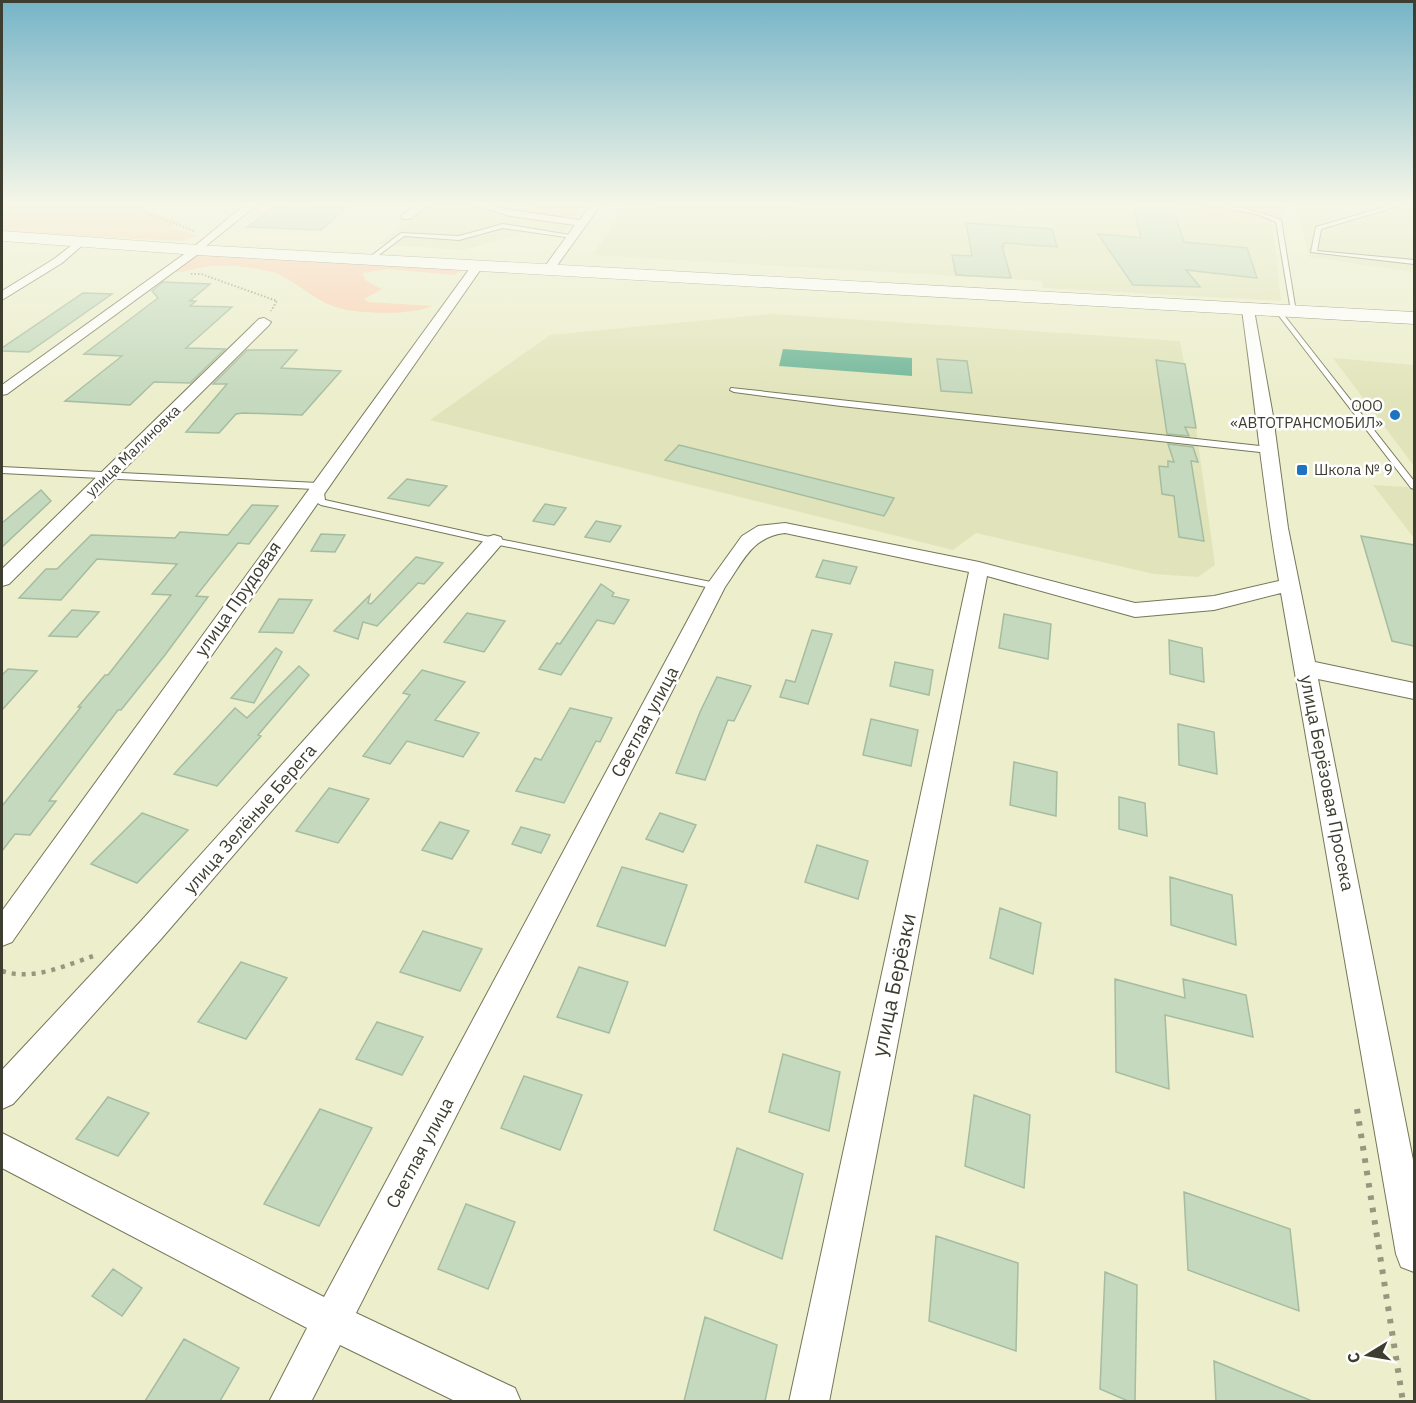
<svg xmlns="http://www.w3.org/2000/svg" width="1416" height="1403" viewBox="0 0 1416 1403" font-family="'IBM Plex Sans',sans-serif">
  <rect width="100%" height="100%" fill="#eceecc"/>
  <!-- built -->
  <path fill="#e1e4ba" d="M 433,203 L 463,203 L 503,213 L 569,224 L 560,237 L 528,232 L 462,250 L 378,244 Z
    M 796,203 L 1198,203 L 1212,216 L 1272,219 L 1281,301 L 1043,288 L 1042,281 L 593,255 L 624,206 L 793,213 Z
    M 1297,203 L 1414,203 L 1414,272 L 1309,257 Z
    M 773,314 L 1180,341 L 1196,428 L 1215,565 L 1198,577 L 1154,574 L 976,533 L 953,550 L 430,420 L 550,335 Z
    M 1333,358 L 1414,365 L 1414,466 Z
    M 1373,485 L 1407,487 L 1414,490 L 1414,538 Z"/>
  <!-- green -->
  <path fill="#fccdb0" d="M 2,203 L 131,203 L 180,223 L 169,227 L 198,236 L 181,241 L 2,232 Z
    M 530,203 L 585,203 L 571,219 L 530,214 L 534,208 L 528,204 Z
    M 619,203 L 796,203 L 794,213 L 624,206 Z
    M 1198,203 L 1285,203 L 1281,219 L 1212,216 Z
    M 201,254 L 261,260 L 267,257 L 463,269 L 454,275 L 388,269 L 363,273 L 365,280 L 382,289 L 364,299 L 368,302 L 432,306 C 410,316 350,315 328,304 C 309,296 291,277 272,272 C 253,268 231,264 212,266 C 199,267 188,272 175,272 L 179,265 Z"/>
  <!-- water -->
  <path fill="#6bb496" d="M 783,349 L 912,358 L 912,376 L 779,366 Z"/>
  <!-- building -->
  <path fill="#c4d9bd" stroke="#a6bca0" stroke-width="1.5" d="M 1133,203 L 1171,203 L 1184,242 L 1247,248 L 1257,278 L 1186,270 L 1200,287 L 1133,285 L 1098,234 L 1141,238 Z
    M 278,205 L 346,208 L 321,230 L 247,227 Z
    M 966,223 L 1052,229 L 1057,247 L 1004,243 L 1004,246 L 1002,246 L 1011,278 L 956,275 L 952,255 L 972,256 Z
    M 163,282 L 210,284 L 190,301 L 196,301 L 190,306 L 232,307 L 186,348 L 225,349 L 190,383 L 154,382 L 130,405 L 65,401 L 122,356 L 84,354 L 158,298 L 152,291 Z
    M 83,293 L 112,294 L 29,352 L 2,351 L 2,348 Z
    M 247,350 L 297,350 L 281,368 L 341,371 L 302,415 L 243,413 L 236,414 L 219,433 L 186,432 L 227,384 L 213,384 Z
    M 937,359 L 967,361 L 972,393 L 941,391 Z
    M 1156,360 L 1185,364 L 1196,428 L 1185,427 L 1189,436 L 1167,434 Z
    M 1168,444 L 1193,447 L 1198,462 L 1191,461 L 1204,541 L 1179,537 L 1174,496 L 1162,494 L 1159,466 L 1168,467 L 1168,461 L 1174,462 Z
    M 679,445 L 894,498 L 884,516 L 665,460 Z
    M 407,479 L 447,486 L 429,506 L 388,498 Z
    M 41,490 L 51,501 L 2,547 L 2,523 Z
    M 545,504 L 566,508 L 554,525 L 533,521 Z
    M 252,505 L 278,506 L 249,544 L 238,543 L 196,596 L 208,597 L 165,655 L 121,710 L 118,710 L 49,801 L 56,801 L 30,835 L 15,834 L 2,851 L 2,806 L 81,707 L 78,707 L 105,675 L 108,675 L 171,595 L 152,594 L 177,564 L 97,559 L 61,600 L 19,598 L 46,569 L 57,569 L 91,535 L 175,538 L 180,532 L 228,535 Z
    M 596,521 L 621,526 L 610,542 L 585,537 Z
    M 321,534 L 345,535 L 335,552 L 311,551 Z
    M 1361,536 L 1414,545 L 1414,646 L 1392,641 Z
    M 416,557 L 443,563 L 424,584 L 418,583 L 377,626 L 363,622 L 358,639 L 334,631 L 370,595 L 368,603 L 371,604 Z
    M 823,560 L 857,567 L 850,584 L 816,577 Z
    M 601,584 L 614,593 L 612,596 L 629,600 L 614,624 L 597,620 L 561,675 L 539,669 L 557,643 L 560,644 Z
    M 279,599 L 312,600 L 293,633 L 259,632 Z
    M 72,610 L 99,612 L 77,637 L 49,636 Z
    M 467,613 L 505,621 L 484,652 L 444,642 Z
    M 1004,614 L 1051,624 L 1048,659 L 999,648 Z
    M 812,630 L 832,634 L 808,704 L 780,697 L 786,680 L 795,682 Z
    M 1169,640 L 1202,648 L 1204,682 L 1170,674 Z
    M 276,648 L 282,652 L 254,703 L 231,698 Z
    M 895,662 L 933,670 L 929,695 L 890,686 Z
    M 299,666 L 309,675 L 258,735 L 261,736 L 217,786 L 174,774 L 235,708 L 247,718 Z
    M 8,669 L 37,671 L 2,710 L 2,675 Z
    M 422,670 L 465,682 L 435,720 L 479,733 L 463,757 L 407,741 L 390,764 L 363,756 L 410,695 L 403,693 Z
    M 717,677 L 751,686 L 734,721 L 728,720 L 705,780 L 676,773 L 700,712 Z
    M 570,708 L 612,718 L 600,742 L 596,741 L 564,803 L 516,791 L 535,758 L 541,760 Z
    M 871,719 L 918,730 L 911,766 L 863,755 Z
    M 1178,724 L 1214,732 L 1217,774 L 1179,765 Z
    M 1014,762 L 1057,772 L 1056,816 L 1010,805 Z
    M 329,788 L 369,799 L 338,843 L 296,831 Z
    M 1119,797 L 1145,803 L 1147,836 L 1119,829 Z
    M 142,813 L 188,830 L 137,883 L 91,864 Z
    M 660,813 L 696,825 L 683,852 L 646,839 Z
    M 440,822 L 469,831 L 452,859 L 422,850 Z
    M 521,827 L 550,835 L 541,853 L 512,844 Z
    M 817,845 L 868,861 L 858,899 L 805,882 Z
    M 622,867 L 687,885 L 665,946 L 597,926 Z
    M 1170,877 L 1232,895 L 1236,945 L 1171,925 Z
    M 1000,908 L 1041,923 L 1033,974 L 990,958 Z
    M 423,931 L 482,949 L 460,991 L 400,972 Z
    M 241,962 L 287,978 L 246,1039 L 198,1022 Z
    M 579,967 L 628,982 L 609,1033 L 557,1017 Z
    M 1115,979 L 1185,998 L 1183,979 L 1246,995 L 1253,1037 L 1165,1015 L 1169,1089 L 1116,1072 Z
    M 377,1022 L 423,1037 L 402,1075 L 356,1059 Z
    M 783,1054 L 840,1072 L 829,1131 L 769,1112 Z
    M 524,1076 L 582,1095 L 560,1150 L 501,1128 Z
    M 974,1095 L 1030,1115 L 1024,1188 L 965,1166 Z
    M 108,1097 L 149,1113 L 118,1156 L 76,1139 Z
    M 320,1109 L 372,1128 L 319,1226 L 264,1204 Z
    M 737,1148 L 803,1174 L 782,1259 L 714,1230 Z
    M 1184,1192 L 1290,1229 L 1299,1311 L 1188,1270 Z
    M 466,1204 L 515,1222 L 488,1289 L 438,1269 Z
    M 936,1236 L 1018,1263 L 1016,1351 L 929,1321 Z
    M 113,1269 L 142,1288 L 122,1316 L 92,1296 Z
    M 1105,1272 L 1137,1285 L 1135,1401 L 1128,1401 L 1100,1389 Z
    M 705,1317 L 777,1345 L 765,1401 L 684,1401 Z
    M 184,1339 L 239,1368 L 220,1401 L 145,1401 Z
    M 1214,1361 L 1312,1401 L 1216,1401 Z"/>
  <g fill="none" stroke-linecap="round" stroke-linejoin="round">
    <defs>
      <path id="lane" d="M 1197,203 C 1226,203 1254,210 1281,220 L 1296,312 L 1291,311 L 1276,222 L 1254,213 Z
        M 1399,203 L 1408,203 L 1321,229 L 1317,251 L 1414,260 L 1414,264 L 1311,252 L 1316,227 Z
        M 503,224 L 576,236 L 573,238 L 503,228 L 459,240 L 404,236 L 371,261 L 366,260 L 401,233 L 459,236 Z
        M 1276,310 L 1280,310 L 1414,481 L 1414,489 L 1411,488 L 1276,312 Z
        M 731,388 L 1269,447 L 1273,450 L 1269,453 L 841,406 L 734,392 L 730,390 Z
        M 2,467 L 318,483 L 323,486 L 325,500 L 494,538 L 716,583 L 721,586 L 716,589 L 494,544 L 321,505 L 316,502 L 314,489 L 2,473 Z"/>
      <path id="street" d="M 247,203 L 259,203 L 202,249 L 201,252 L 7,394 L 2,395 L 2,385 L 190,250 Z
        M 420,203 L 432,203 L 410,219 L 402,219 L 402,215 Z
        M 468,203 L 486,203 L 511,210 L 580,220 L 592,203 L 602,203 L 553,271 L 549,273 L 543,269 L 575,225 L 510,216 Z
        M 81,238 L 85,239 L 85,243 L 62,263 L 2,300 L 2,291 L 54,259 Z
        M 477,263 L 483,266 L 12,942 L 2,946 L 2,911 L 473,264 Z
        M 1248,306 L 1254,310 L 1273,416 L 1288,528 L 1315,662 L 1414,683 L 1414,699 L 1318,679 L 1414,1165 L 1414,1272 L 1401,1267 L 1396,1254 L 1281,593 L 1214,610 L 1135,617 L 987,576 L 829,1402 L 789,1402 L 969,572 L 785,533 C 751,537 743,562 725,587 L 356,1313 L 515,1388 L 521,1402 L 457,1402 L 340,1345 L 311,1402 L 269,1402 L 307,1328 L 2,1168 L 2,1133 L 324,1297 L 706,586 L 742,536 L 758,526 L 785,523 L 979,562 L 1135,603 L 1214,596 L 1279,581 C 1263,491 1255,400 1242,310 Z
        M 264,318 L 271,322 L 269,325 L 9,584 L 2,586 L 2,569 L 259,319 Z
        M 494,535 L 501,537 L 503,541 L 501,545 L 161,939 L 13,1104 L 2,1109 L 2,1070 L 141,921 L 487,537 Z"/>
      <path id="secondary" d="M 2,231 L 197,245 L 1414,312 L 1414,324 L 197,255 L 2,241 Z"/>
    </defs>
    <!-- lane casing -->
    <use href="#lane" stroke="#767758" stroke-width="2"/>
    <!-- street casing -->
    <use href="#street" stroke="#767758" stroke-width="2"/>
    <!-- secondary casing -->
    <use href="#secondary" stroke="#767758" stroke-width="1"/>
    <!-- path-far2 -->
    <path stroke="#95977e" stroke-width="2" stroke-dasharray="1.5 2" stroke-linecap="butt" d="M 124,204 L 194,231
      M 191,274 L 201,274 L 277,301 L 271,311"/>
    <!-- path-far1 -->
    <path stroke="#95977e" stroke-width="4.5" stroke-dasharray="4 6" stroke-linecap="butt" d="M 2,971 C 32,981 65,966 93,956"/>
    <!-- path -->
    <path stroke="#95977e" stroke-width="6" stroke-dasharray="4.5 8" stroke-linecap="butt" d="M 1357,1109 L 1403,1402"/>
    <!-- lane -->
    <use href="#lane" fill="#fff" fill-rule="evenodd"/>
    <!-- street -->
    <use href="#street" fill="#fff" fill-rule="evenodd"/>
    <!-- secondary -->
    <use href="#secondary" fill="#fff" fill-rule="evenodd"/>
  </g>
  <!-- sky -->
  <linearGradient id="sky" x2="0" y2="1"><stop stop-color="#76b4c7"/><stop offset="0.51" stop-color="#f6f7e8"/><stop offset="1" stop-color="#f6f7e8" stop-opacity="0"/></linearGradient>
  <rect width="1416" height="400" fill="url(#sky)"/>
  <!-- markers -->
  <g fill="#1c74c1" stroke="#fff" stroke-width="2">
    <circle cx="1395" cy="415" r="6"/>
    <rect x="1296" y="464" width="12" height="12" rx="3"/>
  </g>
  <g text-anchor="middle" stroke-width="5" stroke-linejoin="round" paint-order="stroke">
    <!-- far-poi labels -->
    <g font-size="15" fill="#3d3e30" stroke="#fff" text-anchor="end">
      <text x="1383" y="411">ООО<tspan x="1383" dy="17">«АВТОТРАНСМОБИЛ»</tspan></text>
      <text x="1314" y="475" text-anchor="start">Школа № 9</text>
    </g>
    <!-- far-street labels -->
    <g font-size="15" fill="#3d3e30" stroke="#fff">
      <text transform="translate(133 451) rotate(-44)" y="5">улица Малиновка</text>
    </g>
    <!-- street labels -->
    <g font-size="18" fill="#3d3e30" stroke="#fff">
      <text transform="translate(238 599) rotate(-55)" y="6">улица Прудовая</text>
      <text transform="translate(645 722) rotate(-62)" y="6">Светлая улица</text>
      <text transform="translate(1327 783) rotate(79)" y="6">улица Берёзовая Просека</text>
      <text transform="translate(250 819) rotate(-49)" y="6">улица Зелёные Берега</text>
      <text transform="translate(420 1153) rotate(-62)" y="6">Светлая улица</text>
    </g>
    <!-- near-street labels -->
    <g font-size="21" fill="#3d3e30" stroke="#fff">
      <text transform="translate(894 985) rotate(-78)" y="7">улица Берёзки</text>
    </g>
  </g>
  <!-- border -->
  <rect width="1416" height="1403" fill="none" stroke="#3d3e30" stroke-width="6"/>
  <!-- north arrow -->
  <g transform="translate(1368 1355) rotate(259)" stroke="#ffffff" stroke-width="4.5" paint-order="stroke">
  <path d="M0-4.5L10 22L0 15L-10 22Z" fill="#3d3e30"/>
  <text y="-9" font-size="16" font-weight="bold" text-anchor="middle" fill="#3d3e30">С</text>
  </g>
</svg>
